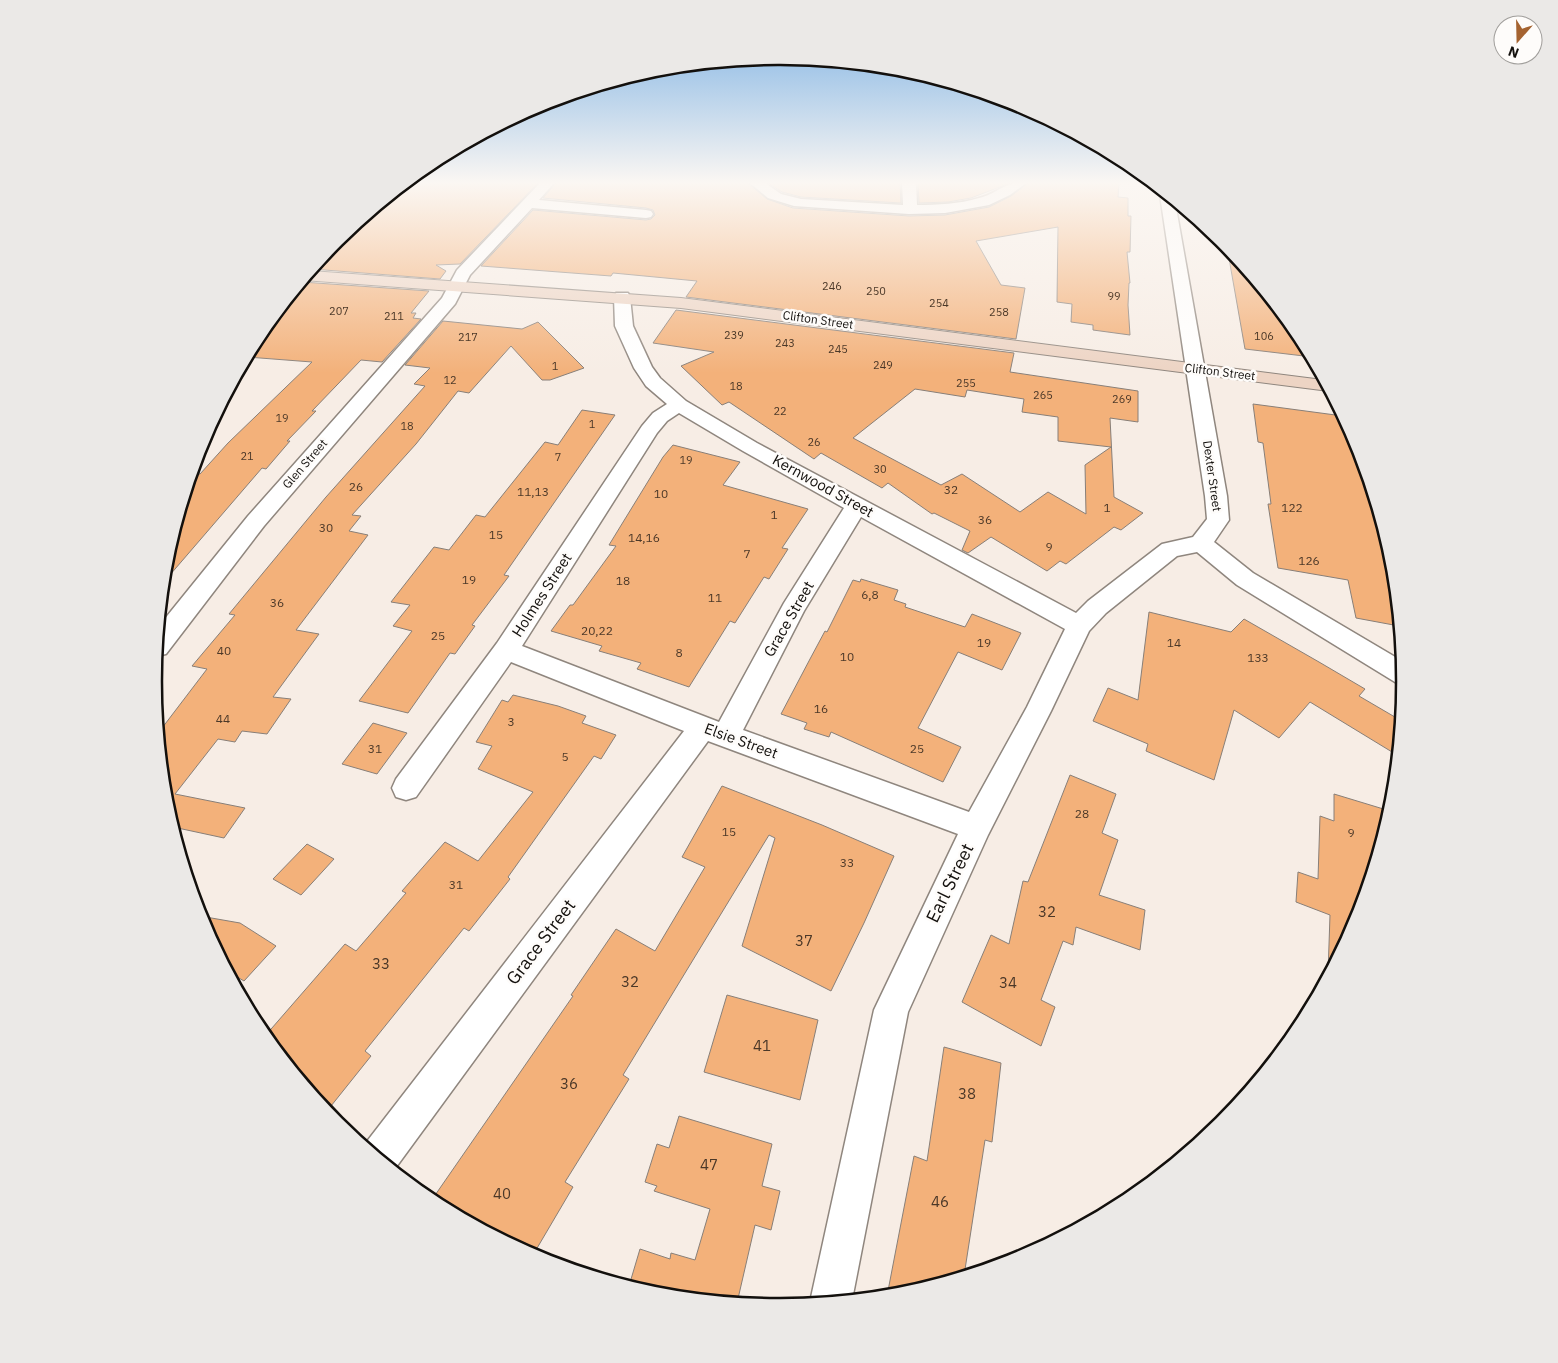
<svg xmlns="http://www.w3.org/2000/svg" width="1558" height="1363" viewBox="0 0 1558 1363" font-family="'IBM Plex Sans',sans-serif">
  <rect width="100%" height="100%" fill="#f7ede5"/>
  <!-- building -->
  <path fill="#f3b17a" stroke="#887f78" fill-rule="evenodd" d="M 406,183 L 538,183 L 460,264 L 436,265 L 446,271 L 440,279 L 312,269 L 337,239 Z
    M 556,183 L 748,183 L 767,199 L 793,208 L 909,216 L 945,215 L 989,207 L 1011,196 L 1028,183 L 1119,183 L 1118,197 L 1128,198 L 1128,216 L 1131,216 L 1130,252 L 1127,252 L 1130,283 L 1129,283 L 1128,305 L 1130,335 L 1093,330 L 1093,325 L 1071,322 L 1072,304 L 1057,302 L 1058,227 L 976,241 L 1001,285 L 1025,288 L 1016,339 L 686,297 L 697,281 L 613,273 L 611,276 L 481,266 L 533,210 L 646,220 L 651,219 L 655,215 L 653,210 L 646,208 L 543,198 Z
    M 768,183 L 900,183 L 901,203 L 801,197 L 782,192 Z
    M 918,183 L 1010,183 L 971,198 L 948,202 L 919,203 Z
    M 1227,247 L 1298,334 L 1304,356 L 1245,349 Z
    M 302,282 L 429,291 L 411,313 L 416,313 L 413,318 L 421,319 L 382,362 L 361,360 L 312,411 L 316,411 L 287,441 L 290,441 L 266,469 L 262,468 L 163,583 L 166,559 L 192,473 L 200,474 L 228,443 L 312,362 L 247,357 L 259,334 Z
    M 676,310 L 1014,353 L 1010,372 L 1138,391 L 1138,422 L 1110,418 L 1114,497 L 1143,513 L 1121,530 L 1114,527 L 1066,564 L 1060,561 L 1047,571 L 991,537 L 968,553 L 962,550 L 970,531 L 934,513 L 932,514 L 888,483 L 882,488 L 821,453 L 814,459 L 729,402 L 722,405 L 681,366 L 714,352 L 653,343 ZM 915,389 L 965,397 L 967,390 L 1024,399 L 1022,412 L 1058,417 L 1058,441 L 1111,447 L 1085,465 L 1086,514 L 1048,492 L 1020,512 L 962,474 L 941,485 L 853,438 Z
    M 443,321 L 522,329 L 538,322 L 584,368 L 550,380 L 542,380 L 511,346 L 469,393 L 458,391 L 416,444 L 352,515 L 361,516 L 349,531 L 368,535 L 296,630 L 319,634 L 273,697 L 291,699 L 267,734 L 242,731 L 235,742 L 218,739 L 175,794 L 245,808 L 224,838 L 173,827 L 166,803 L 159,732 L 207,669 L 192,666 L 235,615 L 229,614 L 326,497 L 425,386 L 414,384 L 430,368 L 405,365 Z
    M 1253,404 L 1343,416 L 1357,442 L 1392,560 L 1399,626 L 1356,618 L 1348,580 L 1278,568 L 1268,504 L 1271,504 L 1263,443 L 1258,442 Z
    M 582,410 L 615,415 L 504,575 L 509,576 L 472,625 L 475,626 L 455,654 L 450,653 L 408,713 L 359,701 L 412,631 L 393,626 L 410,605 L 391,602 L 434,547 L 449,550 L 476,515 L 485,517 L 545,442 L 558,445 Z
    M 673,445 L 740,462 L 723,485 L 808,509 L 782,548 L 788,549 L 769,579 L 764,577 L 735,623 L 730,621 L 689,687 L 637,669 L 641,663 L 599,651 L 602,646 L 551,631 L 570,605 L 573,605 L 616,546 L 609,545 L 663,457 Z
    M 861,579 L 898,590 L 894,600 L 906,604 L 905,607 L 965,627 L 972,614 L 1021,633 L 1002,670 L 958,652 L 918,728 L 961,747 L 943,782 L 831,732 L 829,737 L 804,729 L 807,723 L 781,714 L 810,659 L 825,631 L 827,632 L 853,580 L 860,582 Z
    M 1149,612 L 1231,632 L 1244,619 L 1319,662 L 1365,689 L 1359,696 L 1400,720 L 1397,755 L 1310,702 L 1279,738 L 1234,710 L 1214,780 L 1146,751 L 1148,744 L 1093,721 L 1108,688 L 1138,700 Z
    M 513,695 L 558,706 L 586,716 L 582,723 L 616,735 L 601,759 L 594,756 L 508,877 L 510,879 L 469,931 L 464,928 L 365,1051 L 371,1056 L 327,1111 L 265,1036 L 345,944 L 356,951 L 406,893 L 402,891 L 445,842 L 478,861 L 533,792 L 478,769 L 492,746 L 476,742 L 502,700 L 508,702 Z
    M 373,723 L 407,733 L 377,774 L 342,764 Z
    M 1070,775 L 1116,794 L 1102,833 L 1118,840 L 1099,895 L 1145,910 L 1140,950 L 1076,927 L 1073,945 L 1063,941 L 1041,1000 L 1055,1007 L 1041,1046 L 962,1002 L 991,935 L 1009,944 L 1023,881 L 1028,882 Z
    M 722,786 L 822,825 L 894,856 L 864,923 L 831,991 L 742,946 L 775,838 L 769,835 L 623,1075 L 629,1079 L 565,1182 L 573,1187 L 533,1255 L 431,1201 L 573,996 L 571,995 L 616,929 L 655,951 L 705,867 L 682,857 Z
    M 1334,794 L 1390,811 L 1357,921 L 1328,974 L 1330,915 L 1296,902 L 1298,872 L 1318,879 L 1320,816 L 1334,821 Z
    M 307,844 L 334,859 L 301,895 L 273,879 Z
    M 200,916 L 240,923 L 276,946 L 244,981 L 229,972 Z
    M 727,995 L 818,1020 L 800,1100 L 704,1072 Z
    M 944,1047 L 1001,1063 L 992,1142 L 985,1140 L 964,1276 L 901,1295 L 887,1296 L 914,1156 L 927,1161 Z
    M 679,1116 L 772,1144 L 762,1186 L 780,1191 L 771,1230 L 755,1225 L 737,1303 L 657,1295 L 629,1286 L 640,1249 L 670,1259 L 671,1253 L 695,1260 L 710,1209 L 654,1191 L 657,1186 L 645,1182 L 657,1144 L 669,1148 Z"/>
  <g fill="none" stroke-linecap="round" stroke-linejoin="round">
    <defs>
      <path id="street" d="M 540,183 L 554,183 L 539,200 L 646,210 L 651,211 L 653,214 L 651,217 L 646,218 L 532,208 L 470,275 L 455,304 L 264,526 L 166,654 L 156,656 L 159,626 L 248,516 L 442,298 L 457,270 Z
        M 750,183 L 765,183 L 781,194 L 801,199 L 903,205 L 902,183 L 916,183 L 917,205 C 938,205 959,204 979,198 C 999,193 1004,181 1026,183 L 1010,195 L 989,205 L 945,213 L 909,214 L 794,206 L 768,198 Z
        M 1163,192 L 1175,202 L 1227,496 L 1229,520 L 1214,542 L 1253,573 L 1402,661 L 1404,685 L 1395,682 L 1237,585 L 1197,552 L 1177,556 L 1106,613 L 1089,631 L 1051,711 L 988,835 L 908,1012 L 852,1300 L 811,1304 L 810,1302 L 874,1010 L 958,834 L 708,741 L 394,1170 L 365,1146 L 365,1144 L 684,731 L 511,662 L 416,797 L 406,800 L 396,797 L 392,788 L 396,779 L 497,643 L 642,426 L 653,413 L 667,404 L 646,386 L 634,368 L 615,326 L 614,297 L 616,293 L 628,293 L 630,297 L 633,326 L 652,367 L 660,378 L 686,401 L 757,443 L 1076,613 L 1088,601 L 1162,544 L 1193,537 L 1207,519 L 1205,496 L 1160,195 ZM 679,413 L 743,451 L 844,508 L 784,603 L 719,722 L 522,646 L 657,433 L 667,421 ZM 861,517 L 1065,629 L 1027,707 L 969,812 L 743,730 L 804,611 Z"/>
      <path id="secondary" d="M 311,271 L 681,298 L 1323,380 L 1329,391 L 681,308 L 303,280 Z"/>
    </defs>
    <!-- street casing -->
    <use href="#street" stroke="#8f867e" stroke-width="3"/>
    <!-- secondary casing -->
    <use href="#secondary" stroke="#8f867e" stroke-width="2"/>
    <!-- street -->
    <use href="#street" fill="#fff" fill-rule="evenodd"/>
    <!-- secondary -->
    <use href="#secondary" fill="#edd4c4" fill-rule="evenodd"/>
  </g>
  <!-- sky -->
  <linearGradient id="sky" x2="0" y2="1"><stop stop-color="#73ace2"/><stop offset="0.49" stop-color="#fbf7f3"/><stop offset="1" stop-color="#fbf7f3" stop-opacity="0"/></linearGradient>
  <rect width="1558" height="373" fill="url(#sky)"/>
  <g text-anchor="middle" stroke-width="5" stroke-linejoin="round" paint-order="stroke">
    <!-- far-number labels -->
    <g font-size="11" fill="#4b3828">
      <text x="832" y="290">246</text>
      <text x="876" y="295">250</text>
      <text x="1114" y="300">99</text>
      <text x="939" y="307">254</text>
      <text x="339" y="315">207</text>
      <text x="999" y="316">258</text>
      <text x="394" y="320">211</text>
      <text x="734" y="339">239</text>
      <text x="1264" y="340">106</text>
      <text x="468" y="341">217</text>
      <text x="785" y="347">243</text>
      <text x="838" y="353">245</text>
      <text x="883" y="369">249</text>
      <text x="555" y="370">1</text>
      <text x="450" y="384">12</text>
      <text x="966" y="387">255</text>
      <text x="736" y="390">18</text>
      <text x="1043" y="399">265</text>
      <text x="1122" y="403">269</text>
      <text x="780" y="415">22</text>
      <text x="282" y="422">19</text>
      <text x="592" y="428">1</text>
      <text x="407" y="430">18</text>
      <text x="814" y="446">26</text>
      <text x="247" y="460">21</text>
      <text x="558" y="461">7</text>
      <text x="686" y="464">19</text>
      <text x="880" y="473">30</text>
    </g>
    <!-- far-street labels -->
    <g font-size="12" fill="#13100d" stroke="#fefcfa">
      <text transform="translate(818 320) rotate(8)" y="4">Clifton Street</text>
      <text transform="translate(1220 372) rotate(7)" y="4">Clifton Street</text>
      <text transform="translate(305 464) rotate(-49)" y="4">Glen Street</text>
      <text transform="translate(1212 476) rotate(82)" y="4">Dexter Street</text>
    </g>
    <!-- number labels -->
    <g font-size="12" fill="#4b3828">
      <text x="356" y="491">26</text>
      <text x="951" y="494">32</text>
      <text x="533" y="496">11,13</text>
      <text x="661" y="498">10</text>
      <text x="1107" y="512">1</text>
      <text x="1292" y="512">122</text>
      <text x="774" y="519">1</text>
      <text x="985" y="524">36</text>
      <text x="326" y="532">30</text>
      <text x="496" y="539">15</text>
      <text x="644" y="542">14,16</text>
      <text x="1049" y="551">9</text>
      <text x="747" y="558">7</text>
      <text x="1309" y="565">126</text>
      <text x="469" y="584">19</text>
      <text x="623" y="585">18</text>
      <text x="870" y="599">6,8</text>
      <text x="715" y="602">11</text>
      <text x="277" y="607">36</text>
      <text x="597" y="635">20,22</text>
      <text x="438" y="640">25</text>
      <text x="984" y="647">19</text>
      <text x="1174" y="647">14</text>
      <text x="224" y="655">40</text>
      <text x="679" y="657">8</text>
      <text x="847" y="661">10</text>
      <text x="1258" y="662">133</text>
      <text x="821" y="713">16</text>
      <text x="223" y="723">44</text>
      <text x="511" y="726">3</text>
      <text x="375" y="753">31</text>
      <text x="917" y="753">25</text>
      <text x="565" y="761">5</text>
      <text x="1082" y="818">28</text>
      <text x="729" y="836">15</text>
      <text x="1351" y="837">9</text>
      <text x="847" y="867">33</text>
      <text x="456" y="889">31</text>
    </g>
    <!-- street labels -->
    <g font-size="15" fill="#13100d" stroke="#fefcfa">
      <text transform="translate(823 486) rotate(29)" y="5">Kernwood Street</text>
      <text transform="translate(542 595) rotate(-57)" y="5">Holmes Street</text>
      <text transform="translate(789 619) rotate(-60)" y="5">Grace Street</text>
      <text transform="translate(741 741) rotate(20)" y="5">Elsie Street</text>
    </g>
    <!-- near-number labels -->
    <g font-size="15" fill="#4b3828">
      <text x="1047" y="917">32</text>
      <text x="804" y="946">37</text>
      <text x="381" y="969">33</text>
      <text x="630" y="987">32</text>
      <text x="1008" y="988">34</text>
      <text x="762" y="1051">41</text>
      <text x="569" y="1089">36</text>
      <text x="967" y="1099">38</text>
      <text x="709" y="1170">47</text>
      <text x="502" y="1199">40</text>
      <text x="940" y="1207">46</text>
    </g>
    <!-- near-street labels -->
    <g font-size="18" fill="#13100d" stroke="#fefcfa">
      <text transform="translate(950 883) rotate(-64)" y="6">Earl Street</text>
      <text transform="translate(541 942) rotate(-53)" y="6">Grace Street</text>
    </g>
  </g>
  <!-- crop -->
  <path d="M0 0H1558V1363H0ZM778 65H780A616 616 0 0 1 1396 681V682A616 616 0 0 1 780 1298H778A616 616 0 0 1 162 682V681A616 616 0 0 1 778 65Z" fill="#ebe9e7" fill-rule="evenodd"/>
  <path fill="none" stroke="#13100d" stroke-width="2.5" d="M778 65H780A616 616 0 0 1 1396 681V682A616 616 0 0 1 780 1298H778A616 616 0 0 1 162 682V681A616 616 0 0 1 778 65Z"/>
  <!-- north arrow -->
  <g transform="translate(1518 40) rotate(200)"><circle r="24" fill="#fefcfa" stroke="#a09e9b"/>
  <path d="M0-4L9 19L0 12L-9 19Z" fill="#a56330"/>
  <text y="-8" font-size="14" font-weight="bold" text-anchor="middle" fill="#13100d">N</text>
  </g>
</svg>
